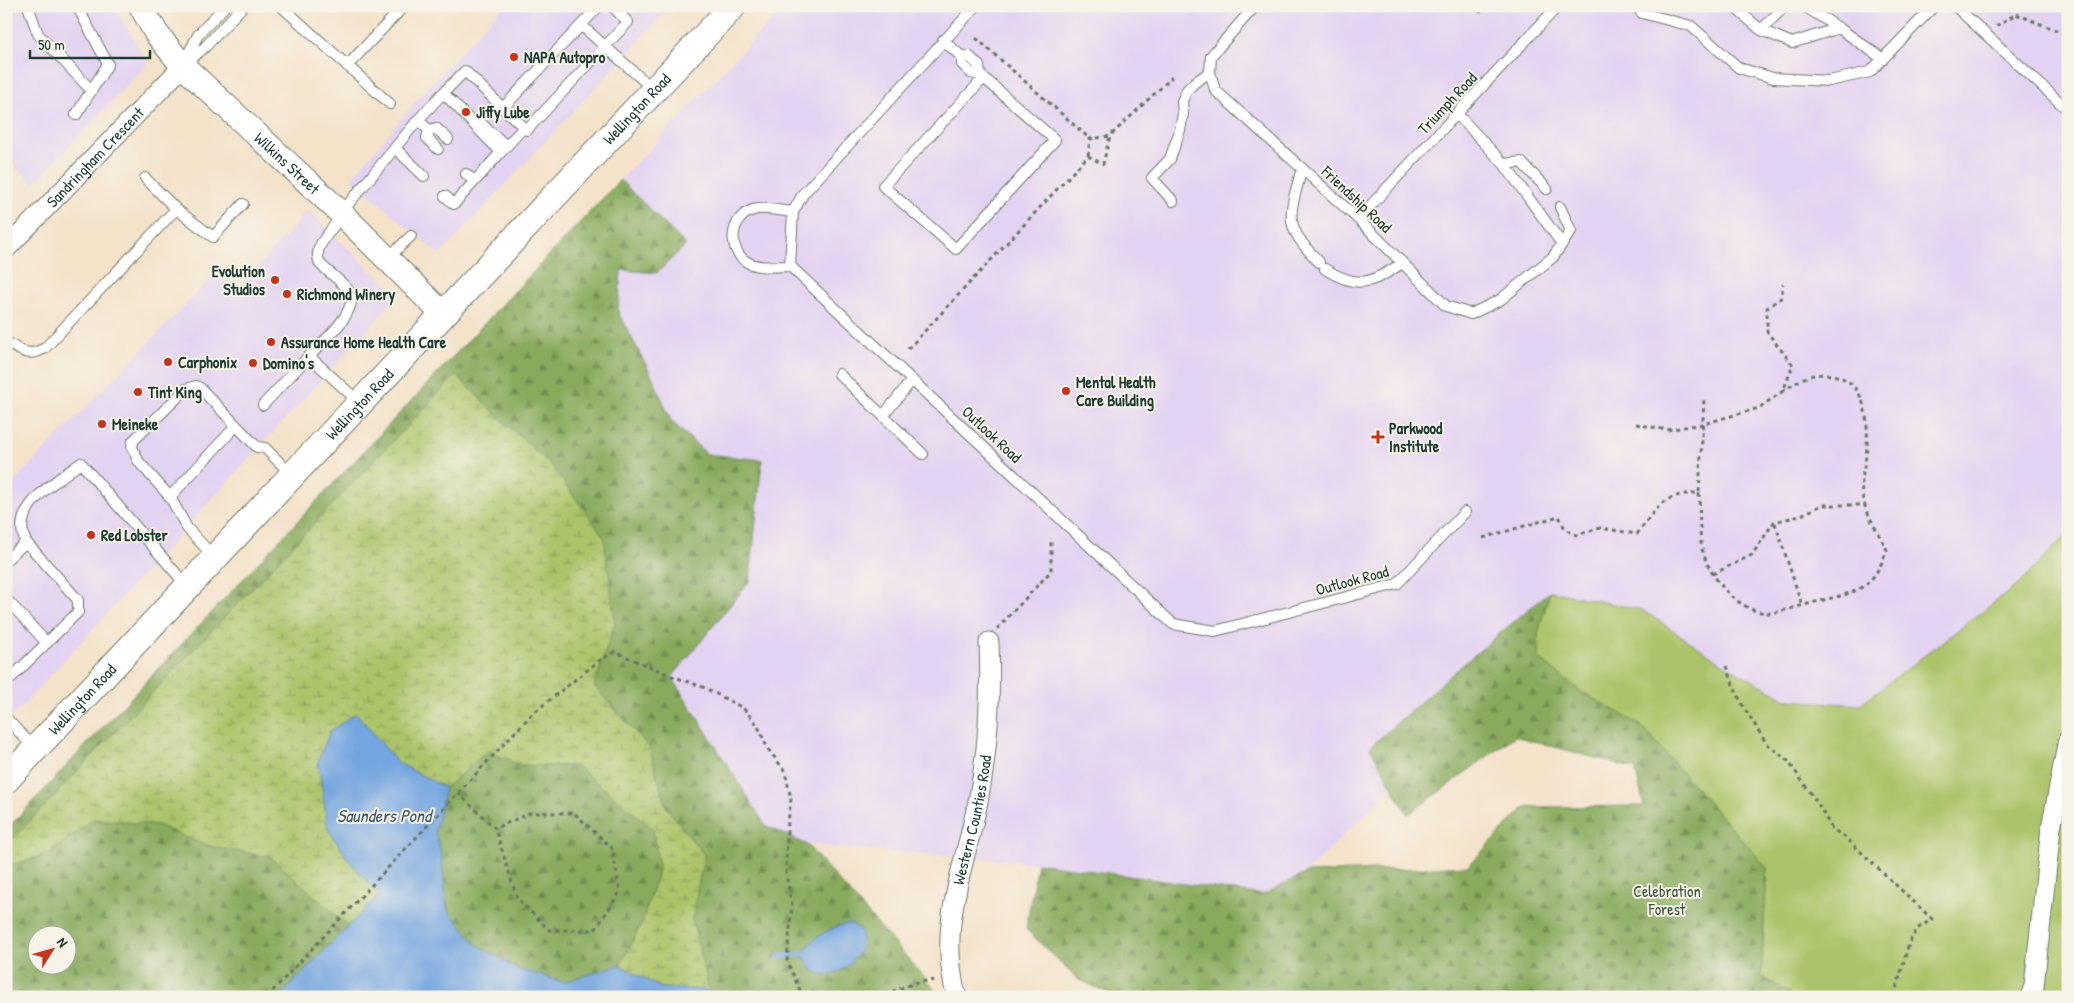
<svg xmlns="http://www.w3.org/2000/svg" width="2074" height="1003" viewBox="0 0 2074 1003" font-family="'Patrick Hand',sans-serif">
  <defs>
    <pattern id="forest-firs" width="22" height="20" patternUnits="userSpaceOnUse" patternTransform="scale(1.25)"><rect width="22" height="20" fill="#89aa5d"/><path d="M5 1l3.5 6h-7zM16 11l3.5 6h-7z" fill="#6f8c4e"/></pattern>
    <pattern id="wetland-marsh" width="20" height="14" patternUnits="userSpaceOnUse" patternTransform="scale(1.25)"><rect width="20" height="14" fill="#acc469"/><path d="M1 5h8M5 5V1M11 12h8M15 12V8" fill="none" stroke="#8ba057"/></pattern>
  </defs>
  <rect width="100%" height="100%" fill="#f7f3e8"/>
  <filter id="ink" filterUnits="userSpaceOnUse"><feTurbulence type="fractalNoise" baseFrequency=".02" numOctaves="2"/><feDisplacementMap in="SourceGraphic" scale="10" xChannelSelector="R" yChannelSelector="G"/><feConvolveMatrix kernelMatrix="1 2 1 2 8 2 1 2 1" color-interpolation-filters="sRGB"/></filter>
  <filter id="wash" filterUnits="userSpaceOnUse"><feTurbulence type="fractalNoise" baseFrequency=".0096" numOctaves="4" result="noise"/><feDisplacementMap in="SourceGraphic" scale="20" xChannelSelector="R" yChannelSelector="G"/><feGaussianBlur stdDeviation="1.12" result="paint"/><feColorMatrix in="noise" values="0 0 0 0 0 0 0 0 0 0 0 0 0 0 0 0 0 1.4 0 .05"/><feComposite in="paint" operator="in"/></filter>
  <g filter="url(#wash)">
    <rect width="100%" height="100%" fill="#f4e2c9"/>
    <!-- built -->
    <path fill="#e3d3f2" d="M 6,6 L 114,6 L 148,63 L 34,184 L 6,158 Z
      M 503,6 L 671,6 L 440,255 L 351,179 L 417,100 Z
      M 785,6 L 2068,6 L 2068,533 L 2019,584 L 1859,705 L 1788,700 L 1727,666 L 1642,610 L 1550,591 L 1370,747 L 1392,787 L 1306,873 L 1263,895 L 1037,863 L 807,845 L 765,825 L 672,676 L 750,581 L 707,454 L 671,421 L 654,380 L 618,312 L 621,269 L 686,245 L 620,180 Z
      M 308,210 L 398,296 L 6,724 L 6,490 L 217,272 L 238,290 Z"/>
    <!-- green -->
    <path fill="#acc469" stroke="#66804e" d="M 2068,533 L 2068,997 L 1795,997 L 1761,976 L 1767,868 L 1579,690 L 1538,658 L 1538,633 L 1550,591 L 1642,610 L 1727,666 L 1788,700 L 1859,705 L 2019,584 Z"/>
    <!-- forest -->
    <path fill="url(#forest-firs)" stroke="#547448" fill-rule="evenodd" d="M 620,180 L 686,245 L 657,273 L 621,270 L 618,312 L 654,380 L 671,421 L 707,454 L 762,460 L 750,581 L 672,677 L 765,825 L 807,845 L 942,997 L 716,997 L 709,990 L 692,919 L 704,855 L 666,807 L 649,747 L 594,686 L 615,623 L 502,420 L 456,375 L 6,846 L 6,830 ZM 839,925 L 861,946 L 847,965 L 808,945 L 818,937 Z
      M 1550,591 L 1538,633 L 1538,658 L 1579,690 L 1640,725 L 1767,868 L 1761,976 L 1795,997 L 1118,997 L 1077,979 L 1026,929 L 1037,863 L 1263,895 L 1306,873 L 1468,866 L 1525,807 L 1644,806 L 1635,769 L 1515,736 L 1408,815 L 1370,747 L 1445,680 Z
      M 488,751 L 520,765 L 577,766 L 653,828 L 659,868 L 641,925 L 620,965 L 564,982 L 517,969 L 476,944 L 447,909 L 441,854 L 435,831 L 445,788 Z
      M 95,819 L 158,825 L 207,846 L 271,857 L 348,926 L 279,997 L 6,997 L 6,866 L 46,855 ZM 38,936 L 68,936 L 68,966 L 38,966 Z"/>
    <!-- wetland -->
    <path fill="url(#wetland-marsh)" stroke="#66804e" d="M 456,375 L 502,420 L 551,465 L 604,537 L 615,623 L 594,686 L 649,747 L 666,807 L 704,855 L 692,919 L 709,990 L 661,988 L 620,965 L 641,925 L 659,868 L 653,829 L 577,766 L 520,765 L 488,751 L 445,788 L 397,762 L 356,713 L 328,829 L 351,863 L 379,895 L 348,926 L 271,857 L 207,846 L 158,825 L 95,819 L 46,855 L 6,866 L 6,846 Z"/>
    <!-- water -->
    <path fill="#75a5e0" stroke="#4a718a" d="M 356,713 L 397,762 L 445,788 L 435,831 L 441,854 L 447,909 L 476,944 L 517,969 L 564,982 L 620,965 L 661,988 L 709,990 L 716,997 L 279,997 L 379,895 L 351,863 L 328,829 L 318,761 L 330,731 Z
      M 850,923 L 861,931 C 861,936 862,942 861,947 C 854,964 832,983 814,971 C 809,967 806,960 803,954 C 812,937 831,927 850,923 Z"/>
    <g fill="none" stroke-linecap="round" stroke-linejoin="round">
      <!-- stream -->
      <path stroke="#75a5e0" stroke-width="5" d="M 779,957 L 803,954"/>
    </g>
  </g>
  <g filter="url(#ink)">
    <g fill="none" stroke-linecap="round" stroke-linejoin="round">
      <defs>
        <path id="service" d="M 28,6 L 38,34 L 91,90
          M 281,6 L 390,104
          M 599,6 L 503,108 L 527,130 L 628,22 L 612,6
          M 976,6 L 803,194 L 793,212 L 790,266 L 1173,624 L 1215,631 L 1397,584 L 1465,512
          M 1255,6 L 1211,56 L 1210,72 L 1215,90 L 1358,219 L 1446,306 L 1471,314 L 1500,300 L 1553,257 L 1571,231 L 1560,207
          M 1636,6 L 1642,13 L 1691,26 L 1739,68 L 1773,78 L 1829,81 L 1870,72 L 1934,6
          M 1733,6 L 1761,30 L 1792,43 L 1839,28 L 1883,59
          M 1804,6 L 1839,28
          M 1955,6 L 2068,110
          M 581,25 L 653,89
          M 1761,30 L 1785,6
          M 943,40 L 962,57 L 962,64 L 971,73 L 980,75 L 979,66 L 969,56 L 962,57
          M 184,62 L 198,35 L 225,6
          M 183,66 L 205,47 L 243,6
          M 347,66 L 404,6
          M 980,75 L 984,78 L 1055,140 L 956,249 L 883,186 L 984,78
          M 503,108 L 465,71 L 443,93 C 464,113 481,133 501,152 L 524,127
          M 1457,114 L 1504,164 L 1521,162 L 1547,189
          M 76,115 L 108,64 L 77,6
          M 418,120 L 429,130 L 427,138 L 438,149
          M 475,123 L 480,122 L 488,130
          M 429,130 L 436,128 L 448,139
          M 492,133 L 506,146
          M 395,148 L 424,176
          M 1504,164 L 1562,244
          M 1302,168 C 1289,217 1282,224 1319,262
          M 466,174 L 474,181
          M 145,178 L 176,209 L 213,237 L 243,204
          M 445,196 L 454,204 L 501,152
          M 1173,201 L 1152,178 L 1170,159 L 1180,130 L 1183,114 L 1182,101 L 1187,90 L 1194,83 L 1210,72
          M 1358,219 L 1558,6
          M 388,258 L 411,236
          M 790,266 C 777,266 759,269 747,262 C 725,249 731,212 758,209 C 769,208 782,211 793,212
          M 1325,269 C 1358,290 1373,283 1402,263
          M 6,342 C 22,351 28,358 45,348 L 176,209
          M 839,374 L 923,454
          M 359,402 L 309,356 C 321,344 361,310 349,291 C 342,281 329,273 320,264 C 313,248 325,239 333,227 C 336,223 339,217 341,213 L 418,120 L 443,93
          M 263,405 L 309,356
          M 883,416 L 912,380
          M 170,497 L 236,426
          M 214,557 L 187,528 L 170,497 L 139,462 L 132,447 L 133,441 L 186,389 L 196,386 L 200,388 L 257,447 L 265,448 L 291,474
          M 6,560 L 26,542
          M 6,599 L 47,643
          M 6,683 L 78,612 L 78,600 L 26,542 C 8,508 58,480 81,463 L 187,586
          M 6,718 L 34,748"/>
        <g id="minor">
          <path id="s1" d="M 6,249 L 183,66"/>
          <path id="s2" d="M 957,997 C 936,926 966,865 979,796 C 989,744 991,694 989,642"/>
          <path d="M 2030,997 L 2034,986 L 2051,828 L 2068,740"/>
        </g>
        <g id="tertiary">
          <path id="s3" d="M 141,6 L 156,33 L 183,66 L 341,213 L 443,314"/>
        </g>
        <g id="secondary">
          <path id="s4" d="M 6,780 L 733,6"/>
        </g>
      </defs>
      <!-- service casing -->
      <use href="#service" stroke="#6a7768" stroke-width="12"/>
      <!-- minor casing -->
      <use href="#minor" stroke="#6a7768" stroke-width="21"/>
      <!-- tertiary casing -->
      <use href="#tertiary" stroke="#6a7768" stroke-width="26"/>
      <!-- secondary casing -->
      <use href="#secondary" stroke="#6a7768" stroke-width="28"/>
      <!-- path -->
      <path stroke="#6a7768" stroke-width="3" stroke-dasharray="4 4" stroke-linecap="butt" d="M 1480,13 L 1482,6
        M 1996,26 L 2016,14 L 2068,35
        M 976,38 L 1090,139
        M 1088,156 L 1103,164 L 1110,136
        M 908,349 L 1088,156 L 1090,139 L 1110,136 L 1172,77
        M 1636,424 L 1667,430 L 1703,424 L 1759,408 L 1783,391 L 1793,365 L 1767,332 L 1767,308 L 1781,298 L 1783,284
        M 1699,493 C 1700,509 1699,526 1701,542 C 1704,572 1736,611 1767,613 C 1779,613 1806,604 1819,601 C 1858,592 1872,590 1887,550 C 1879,532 1865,514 1862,494 C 1860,476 1867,461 1867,444 C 1869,406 1860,369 1814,375 C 1804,376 1791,386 1783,391
        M 1775,523 L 1802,605
        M 1483,538 L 1559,516 L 1565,529 L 1576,535 L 1600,528 L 1637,534 C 1658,507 1661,494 1699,493 L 1704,399
        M 1713,574 L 1752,555 L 1774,522 L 1799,516 L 1822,505 L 1866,505
        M 997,629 L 1051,571 L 1051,538
        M 1727,666 L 1733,685 L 1742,704 L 1766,743 L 1788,761 L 1817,802 L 1832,829 L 1845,837 L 1932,919 L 1917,929 L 1909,943 L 1894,997
        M 458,793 L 495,828 L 517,898 L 549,930 L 595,930 L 620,892 L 612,848 L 574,813 L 531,813 L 495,828
        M 267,997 L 532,714 L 600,660 L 615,652 L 672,676 L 703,687 L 743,708 L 757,724 L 768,749 L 785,771 L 791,799 L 787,830 L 786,874 L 792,905 L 787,961 L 803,997
        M 877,997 L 918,982 L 936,980"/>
      <!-- service -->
      <use href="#service" stroke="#fff" stroke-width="10"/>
      <!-- minor -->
      <use href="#minor" stroke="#fff" stroke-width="19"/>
      <!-- tertiary -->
      <use href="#tertiary" stroke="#fff" stroke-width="24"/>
      <!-- secondary -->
      <use href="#secondary" stroke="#fff" stroke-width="26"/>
    </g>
  </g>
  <!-- markers -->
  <g fill="#c8321e" stroke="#f7f3e8" stroke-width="2">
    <circle cx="514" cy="57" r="5"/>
    <circle cx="466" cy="112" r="5"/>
    <circle cx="275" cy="280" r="5"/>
    <circle cx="287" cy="294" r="5"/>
    <circle cx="271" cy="342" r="5"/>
    <circle cx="168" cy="362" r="5"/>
    <circle cx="253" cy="363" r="5"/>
    <circle cx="1066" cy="391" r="5"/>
    <circle cx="138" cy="392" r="5"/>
    <circle cx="102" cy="424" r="5"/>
    <path d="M1375.5 429.5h5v5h5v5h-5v5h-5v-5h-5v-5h5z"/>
    <circle cx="91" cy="535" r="5"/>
  </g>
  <g text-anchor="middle" stroke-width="4" stroke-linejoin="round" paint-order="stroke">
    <!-- poi labels -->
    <g font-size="16" font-weight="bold" fill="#1f3d34" stroke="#f7f3e8" text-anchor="start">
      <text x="524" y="63">NAPA Autopro</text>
      <text x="476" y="118">Jiffy Lube</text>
      <text x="265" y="277" text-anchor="end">Evolution<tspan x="265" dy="18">Studios</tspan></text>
      <text x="297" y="300">Richmond Winery</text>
      <text x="281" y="348">Assurance Home Health Care</text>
      <text x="178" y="368">Carphonix</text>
      <text x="263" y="369">Domino's</text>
      <text x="1076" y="388">Mental Health<tspan x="1076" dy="18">Care Building</tspan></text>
      <text x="148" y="398">Tint King</text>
      <text x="112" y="430">Meineke</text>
      <text x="1389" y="434">Parkwood<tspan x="1389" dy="18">Institute</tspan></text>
      <text x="101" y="541">Red Lobster</text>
    </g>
    <!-- street labels -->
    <g font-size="16" fill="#1f3d34" stroke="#f7f3e8">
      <text transform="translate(1447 103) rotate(-47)" y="6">Triumph Road</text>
      <text dy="6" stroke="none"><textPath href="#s4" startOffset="921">Wellington Road</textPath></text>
      <text dy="6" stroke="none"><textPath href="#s1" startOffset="128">Sandringham Crescent</textPath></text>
      <text dy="6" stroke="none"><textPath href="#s3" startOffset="216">Wilkins Street</textPath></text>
      <text transform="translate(1357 199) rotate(43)" y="6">Friendship Road</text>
      <text dy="6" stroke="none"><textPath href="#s4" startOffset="516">Wellington Road</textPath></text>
      <text transform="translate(992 434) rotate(43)" y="6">Outlook Road</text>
      <text transform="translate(1352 580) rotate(-15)" y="6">Outlook Road</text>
      <text dy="6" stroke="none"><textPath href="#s4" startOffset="111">Wellington Road</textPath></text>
      <text dy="6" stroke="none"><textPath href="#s2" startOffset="180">Western Counties Road</textPath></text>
    </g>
    <!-- park labels -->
    <g font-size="16" fill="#3b583f" stroke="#f7f3e8">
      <text x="1667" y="897">Celebration<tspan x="1667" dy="18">Forest</tspan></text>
    </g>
    <!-- water labels -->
    <g font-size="18" font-style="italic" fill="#395c68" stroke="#f7f3e8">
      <text x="384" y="822">Saunders Pond</text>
    </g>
  </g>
  <!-- margin -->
  <rect width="2074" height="1003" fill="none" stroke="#f7f3e8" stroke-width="25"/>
  <!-- north arrow -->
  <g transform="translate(52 950) rotate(53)"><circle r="24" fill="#f7f3e8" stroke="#a1aaa0"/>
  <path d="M0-4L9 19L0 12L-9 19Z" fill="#c8321e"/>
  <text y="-8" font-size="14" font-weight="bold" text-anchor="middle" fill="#1f3d34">N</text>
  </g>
  <!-- scale -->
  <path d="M30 50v8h120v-8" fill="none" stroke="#1f3d34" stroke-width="2.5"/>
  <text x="38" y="50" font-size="15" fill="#1f3d34" stroke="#f7f3e8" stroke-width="4" paint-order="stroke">50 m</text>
</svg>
